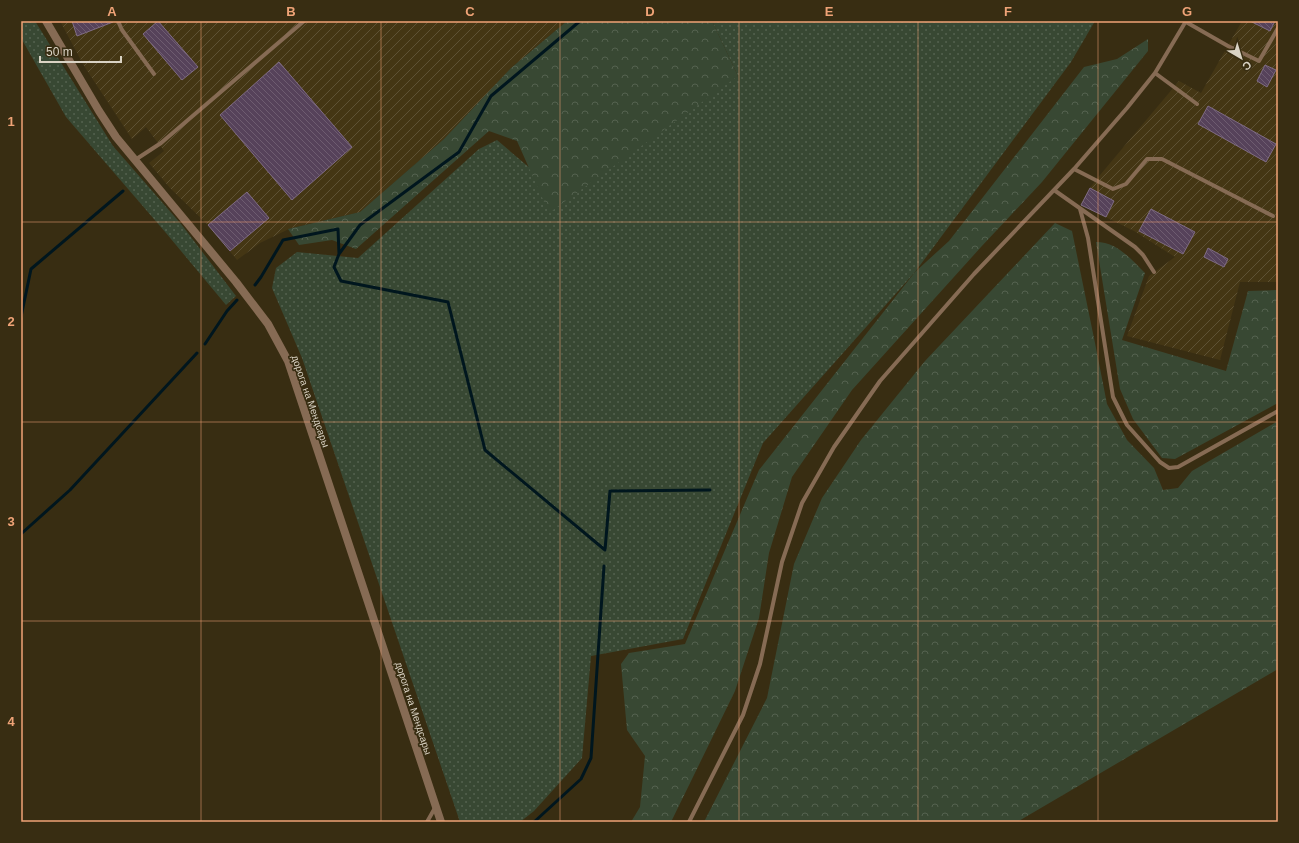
<svg xmlns="http://www.w3.org/2000/svg" width="1299" height="843" viewBox="0 0 1299 843" font-family="Arial,sans-serif">
  <defs>
    <pattern id="industrial-furrows" width="10" height="10" patternUnits="userSpaceOnUse"><rect width="10" height="10" fill="#443614"/><path d="M-1 1l2-2M0 10L10 0M9 11l2-2" fill="none" stroke="#5e5235"/></pattern>
    <pattern id="grass-dots" width="8" height="8" patternUnits="userSpaceOnUse"><rect width="8" height="8" fill="#384833"/><path d="M2 2h.1M6 6h.1" fill="none" stroke="#54624f" stroke-width="1.8" stroke-linecap="round"/></pattern>
    <pattern id="forest-crowns" width="20" height="18" patternUnits="userSpaceOnUse"><rect width="20" height="18" fill="#384833"/><path d="M2 6a3 3 0 1 1 6 0M12 15a3 3 0 1 1 6 0" fill="none" stroke="#54624f"/></pattern>
    <pattern id="building-back-hatch" width="6" height="6" patternUnits="userSpaceOnUse"><rect width="6" height="6" fill="#56425a"/><path d="M-1 5l2 2M0 0l6 6M5-1l2 2" fill="none" stroke="#6e5c70"/></pattern>
  </defs>
  <rect width="100%" height="100%" fill="#382d12"/>
  <!-- industrial -->
  <path fill="url(#industrial-furrows)" d="M 60,21 L 567,21 L 513,66 L 444,139 L 360,212 L 291,228 L 260,243 L 237,260 L 208,225 L 170,188 L 149,163 L 164,151 L 146,127 L 132,139 L 84,66 Z
    M 1242,21 L 1278,21 L 1278,282 L 1240,282 L 1220,360 L 1127,336 L 1149,276 L 1175,257 L 1134,231 L 1081,205 L 1090,188 L 1095,181 L 1179,81 L 1201,93 Z"/>
  <!-- grass -->
  <path fill="url(#grass-dots)" d="M 21,21 L 35,21 L 113,146 L 181,224 L 236,296 L 226,305 L 166,233 L 66,117 L 21,38 Z
    M 712,21 L 1095,21 L 1071,62 L 915,272 L 763,443 L 683,639 L 591,656 L 582,758 L 534,811 L 520,822 L 460,822 L 302,358 L 272,288 L 276,268 L 297,252 L 358,258 L 479,149 L 497,140 L 531,169 L 738,76 Z"/>
  <!-- forest -->
  <path fill="url(#forest-crowns)" d="M 567,21 L 712,21 L 738,76 L 549,213 L 517,141 L 489,131 L 356,249 L 332,240 L 299,245 L 288,229 L 360,212 L 444,139 L 511,68 Z
    M 1148,39 L 1148,51 L 1042,182 L 981,247 L 852,390 L 792,477 L 769,553 L 759,618 L 735,691 L 671,822 L 631,822 L 640,807 L 645,756 L 627,730 L 621,664 L 629,653 L 685,644 L 759,470 L 915,272 L 949,241 L 1084,67 L 1117,59 Z
    M 1055,223 L 1072,231 L 1095,343 L 1107,404 L 1127,440 L 1154,468 L 1163,490 L 1178,488 L 1192,471 L 1278,421 L 1278,669 L 1017,822 L 704,822 L 767,698 L 794,564 L 822,498 L 861,440 L 925,361 Z
    M 1096,242 C 1117,242 1131,259 1145,273 L 1122,340 L 1226,371 L 1248,291 L 1278,290 L 1278,403 L 1175,459 L 1162,458 L 1133,419 L 1120,389 Z"/>
  <g fill="none" stroke-linecap="round" stroke-linejoin="round">
    <!-- stream -->
    <path stroke="#00161e" stroke-width="3" d="M 339,254 L 334,267 L 341,281 L 448,302 L 485,450 L 605,550
      M 255,285 L 261,277 L 283,240 L 338,229 L 339,254 L 360,225 L 459,152 L 491,96 L 580,21
      M 21,317 L 31,269 L 123,191
      M 205,344 L 227,311 L 237,300
      M 21,534 L 70,490 L 197,353
      M 605,550 L 610,491 L 710,490
      M 534,822 L 581,779 L 591,758 L 604,566"/>
  </g>
  <!-- building -->
  <path fill="url(#building-back-hatch)" stroke="#7f6c84" d="M 72,21 L 113,21 L 113,22 L 77,36 Z
    M 158,21 L 198,67 L 182,80 L 143,34 Z
    M 1250,21 L 1275,21 L 1270,31 Z
    M 279,62 L 352,147 L 292,200 L 220,115 Z
    M 1265,65 L 1276,70 L 1267,87 L 1257,81 Z
    M 1208,106 L 1276,144 L 1266,162 L 1198,124 Z
    M 1090,188 L 1114,201 L 1106,217 L 1081,205 Z
    M 247,192 L 269,218 L 230,251 L 208,225 Z
    M 1151,209 L 1195,232 L 1183,254 L 1139,231 Z
    M 1208,248 L 1228,259 L 1224,267 L 1204,257 Z"/>
  <g fill="none" stroke-linecap="round" stroke-linejoin="round">
    <!-- lane -->
    <path stroke="#866b54" stroke-width="4" d="M 118,21 L 122,30 L 154,74
      M 1186,22 L 1228,46 L 1259,61 L 1278,28
      M 1155,73 L 1197,104
      M 135,160 L 161,143 L 304,21
      M 1074,169 L 1113,189 L 1126,184 L 1147,159 L 1162,159 L 1273,216
      M 1054,190 L 1135,247 L 1143,255 L 1154,272
      M 1080,209 L 1088,238 L 1113,397 L 1127,425 L 1160,462 L 1169,468 L 1178,467 L 1278,411
      M 427,822 L 436,806
      M 689,822 L 743,715 L 760,664 L 782,562 L 802,503 L 834,447 L 880,381 L 974,274 L 1074,169 L 1127,108 L 1155,73 L 1186,21"/>
    <!-- street -->
    <path stroke="#866b54" stroke-width="8" d="M 46,21 L 99,111 L 116,137 L 236,282 L 268,324 L 288,361 L 441,822"/>
  </g>
  <!-- grid -->
  <path fill="none" stroke="#efa377" stroke-width="1" stroke-opacity="0.55" d="M 201,21 L 201,822M 381,21 L 381,822M 560,21 L 560,822M 739,21 L 739,822M 918,21 L 918,822M 1098,21 L 1098,822M 21,222 L 1278,222M 21,422 L 1278,422M 21,621 L 1278,621"/>
  <g text-anchor="middle" stroke-width="3.5" stroke-linejoin="round" paint-order="stroke">
    <!-- street labels -->
    <g font-size="10" fill="#dad3c4" stroke="#382d12">
      <text transform="translate(311 401) rotate(71)" y="4">дорога на Мендсары</text>
      <text transform="translate(414 708) rotate(72)" y="4">дорога на Мендсары</text>
    </g>
  </g>
  <!-- border -->
  <rect width="1299" height="843" fill="none" stroke="#382d12" stroke-width="44"/>
  <!-- north arrow -->
  <g transform="translate(1241 58) rotate(142)" stroke="#382d12" stroke-width="3" paint-order="stroke">
  <path d="M0-3L7 15L0 10L-7 15Z" fill="#dad3c4"/>
  <text y="-6" font-size="11" font-weight="bold" text-anchor="middle" fill="#dad3c4">С</text>
  </g>
  <!-- scale -->
  <path d="M40 56v6h81v-6" fill="none" stroke="#dad3c4" stroke-width="2"/>
  <text x="46" y="56" font-size="12" fill="#dad3c4" stroke="#382d12" stroke-width="3" paint-order="stroke">50 m</text>
  <rect x="22" y="22" width="1255" height="799" fill="none" stroke="#efa377" stroke-width="1.5"/>
  <g font-size="13" text-anchor="middle" font-weight="bold" fill="#efa377">
    <text x="112" y="16">A</text>
    <text x="291" y="16">B</text>
    <text x="470" y="16">C</text>
    <text x="650" y="16">D</text>
    <text x="829" y="16">E</text>
    <text x="1008" y="16">F</text>
    <text x="1187" y="16">G</text>
    <text x="11" y="126">1</text>
    <text x="11" y="326">2</text>
    <text x="11" y="526">3</text>
    <text x="11" y="726">4</text>
  </g>
</svg>
